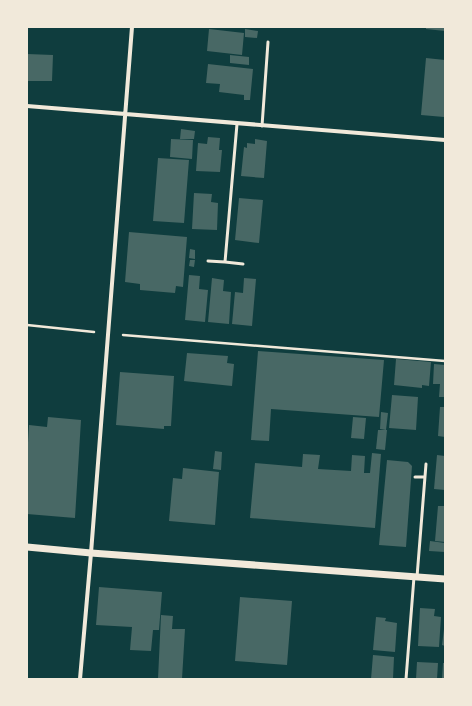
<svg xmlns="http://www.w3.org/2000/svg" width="472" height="706" viewBox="0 0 472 706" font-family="Helvetica,sans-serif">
  <rect width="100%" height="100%" fill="#0f3d3e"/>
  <!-- building -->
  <path fill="#486865" d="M 426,27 L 445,27 L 445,31 L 426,29 Z
    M 209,29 L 244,33 L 242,55 L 207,51 Z
    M 245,29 L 258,31 L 257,38 L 245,37 Z
    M 27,54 L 53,55 L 52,81 L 27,81 Z
    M 230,55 L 249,57 L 249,65 L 230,63 Z
    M 426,58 L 445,60 L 444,117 L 421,115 Z
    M 208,64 L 253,69 L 250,100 L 244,100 L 244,95 L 219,92 L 220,84 L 206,83 Z
    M 181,129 L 195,131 L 194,139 L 180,139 Z
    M 208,137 L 220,138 L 219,150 L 222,150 L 220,172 L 196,171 L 198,143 L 207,144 Z
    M 171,139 L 193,140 L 192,159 L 170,157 Z
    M 255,139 L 267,141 L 264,178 L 241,176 L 244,147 L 247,148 L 247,143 L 255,144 Z
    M 158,158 L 189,160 L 184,223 L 153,221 Z
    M 194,193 L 212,194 L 211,202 L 218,203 L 217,230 L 192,229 Z
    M 239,198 L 263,200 L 259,243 L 235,240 Z
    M 129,232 L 187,237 L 183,287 L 176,286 L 175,293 L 140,290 L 140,284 L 125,282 Z
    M 190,249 L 195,250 L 195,259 L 189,258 Z
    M 190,260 L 195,260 L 194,267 L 189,266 Z
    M 189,275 L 200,276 L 199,289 L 208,290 L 205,322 L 185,320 Z
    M 212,278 L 224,280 L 223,291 L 231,292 L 229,324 L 208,322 Z
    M 244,278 L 256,279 L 252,326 L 232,324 L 235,292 L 243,293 Z
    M 258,351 L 384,360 L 379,417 L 271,409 L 269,441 L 251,440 Z
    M 187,353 L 228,356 L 227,363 L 234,364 L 232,386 L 184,381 Z
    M 396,359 L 431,362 L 429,386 L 422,385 L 422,388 L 394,385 Z
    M 434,364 L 445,365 L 445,397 L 439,397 L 440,384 L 433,384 Z
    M 120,372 L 174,376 L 171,426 L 164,426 L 164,429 L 116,425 Z
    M 392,395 L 418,397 L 416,430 L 389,428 Z
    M 440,407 L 445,407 L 445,437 L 438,436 Z
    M 381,412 L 388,413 L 386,430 L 380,429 Z
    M 48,417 L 81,420 L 75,518 L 27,514 L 27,460 L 29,425 L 47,427 Z
    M 353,417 L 366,418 L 364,439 L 351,438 Z
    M 378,430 L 387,430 L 385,450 L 376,449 Z
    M 215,451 L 222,452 L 221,470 L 213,469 Z
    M 372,453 L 381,454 L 375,528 L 250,518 L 255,463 L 302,467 L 303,454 L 320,455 L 318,469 L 351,471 L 352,455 L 365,456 L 364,473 L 370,473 Z
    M 437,455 L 445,456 L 445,490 L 434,489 Z
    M 387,460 L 408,462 L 412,466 L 406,547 L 379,545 Z
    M 183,468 L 219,472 L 215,525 L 169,521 L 173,478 L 182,479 Z
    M 438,506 L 445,506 L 445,542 L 435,541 Z
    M 430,541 L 445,543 L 445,552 L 429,551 Z
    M 99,587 L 162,592 L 159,630 L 153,630 L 151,651 L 130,650 L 132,627 L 96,625 Z
    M 240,597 L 292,601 L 287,665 L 235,661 Z
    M 420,608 L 435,609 L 434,616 L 441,617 L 439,647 L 418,646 Z
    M 161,615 L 173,616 L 172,629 L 185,629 L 182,679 L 158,679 Z
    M 376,617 L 386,618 L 385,621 L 397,623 L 395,652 L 373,650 Z
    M 444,629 L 445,629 L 445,646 L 442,645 Z
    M 373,655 L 394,657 L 393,679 L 371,679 Z
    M 417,662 L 438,663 L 437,679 L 416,679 Z
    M 443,663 L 445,663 L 445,679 L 442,679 Z"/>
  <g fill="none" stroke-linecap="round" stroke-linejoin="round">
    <!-- path -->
    <path stroke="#f1e9da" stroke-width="2.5" d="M 27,325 L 94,332
      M 123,335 L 445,361"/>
    <!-- service -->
    <path stroke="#f1e9da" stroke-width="3" d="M 237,124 L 225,262 L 243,264
      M 262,126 L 268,42
      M 208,261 L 225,262
      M 415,477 L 425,477
      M 417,577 L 426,464
      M 406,679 L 414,577"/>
    <!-- minor -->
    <path stroke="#f1e9da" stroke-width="4" d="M 27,106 L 445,140
      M 80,679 L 91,553 L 132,27"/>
    <!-- tertiary -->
    <path stroke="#f1e9da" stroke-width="7" d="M 27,547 L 91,553 L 445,579"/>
  </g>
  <!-- border -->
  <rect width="472" height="706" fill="none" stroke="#f1e9da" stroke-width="56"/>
</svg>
